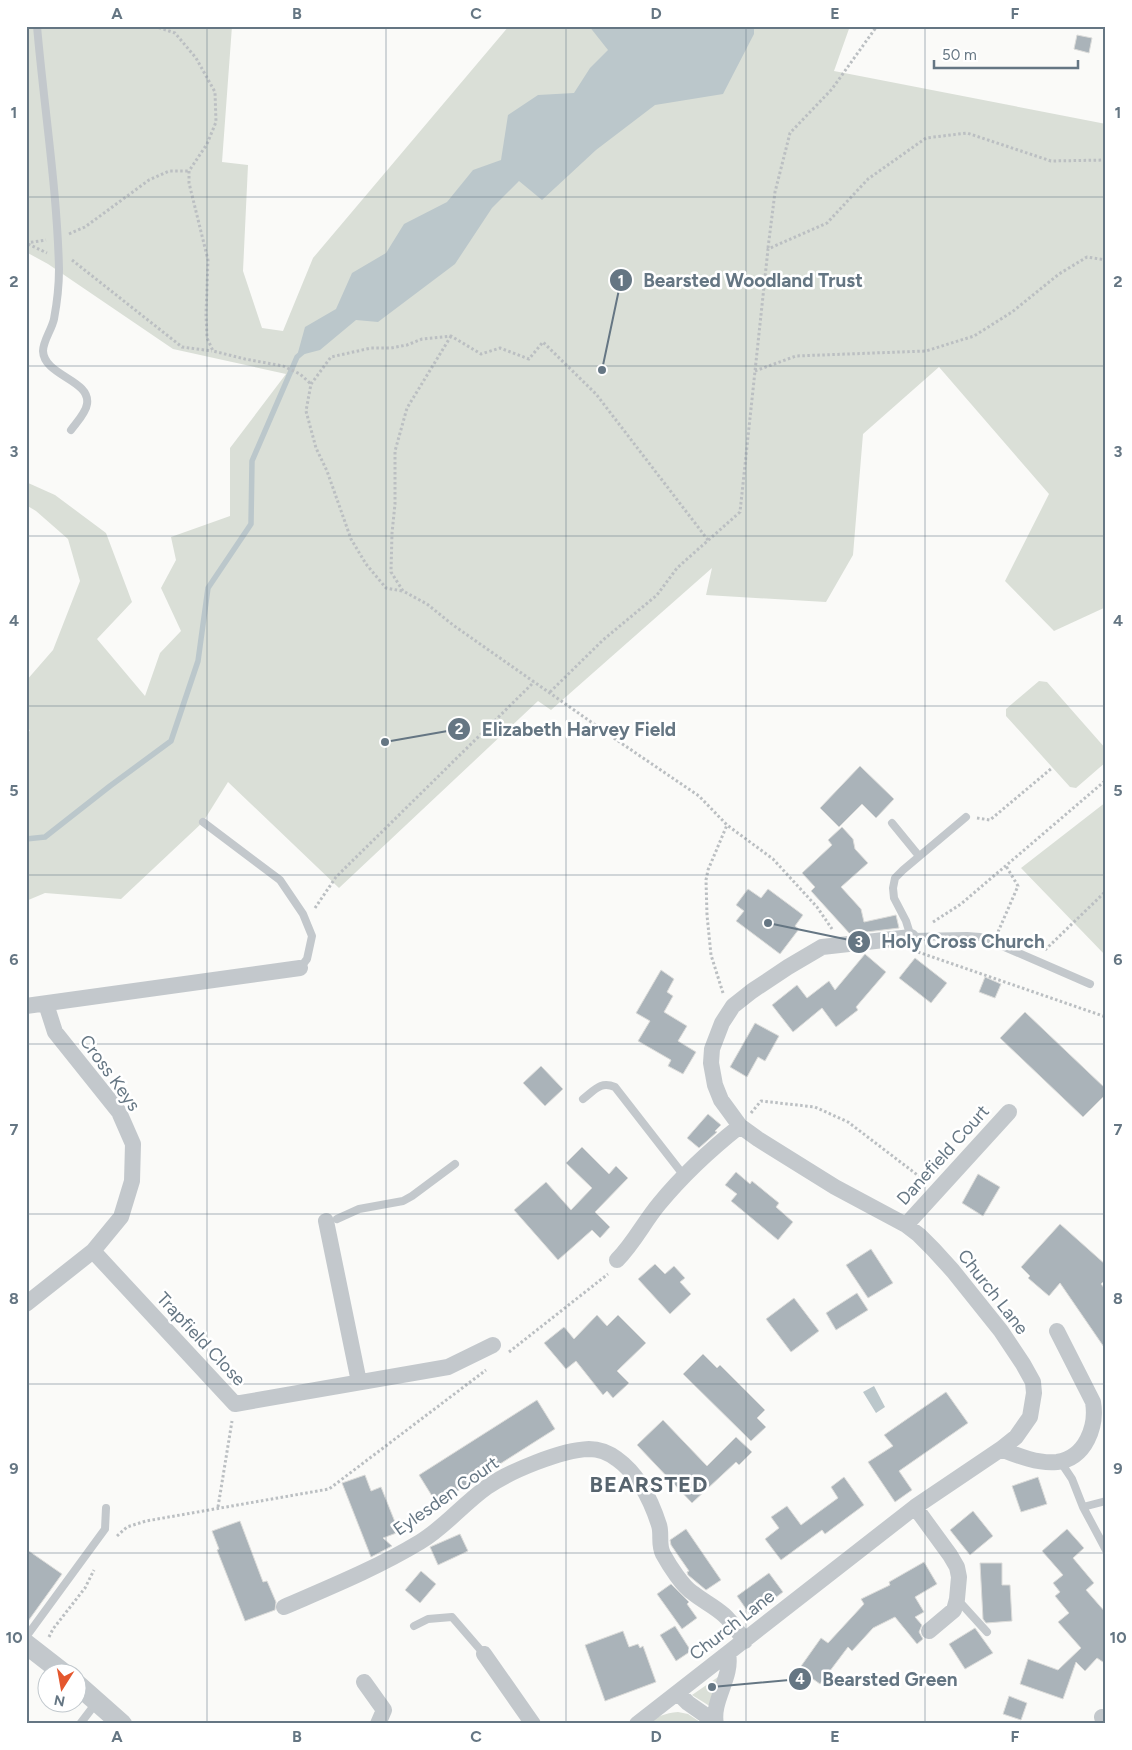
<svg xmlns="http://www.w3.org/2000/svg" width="1132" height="1750" viewBox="0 0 1132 1750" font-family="Figtree,sans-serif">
  <rect width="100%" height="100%" fill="#fafaf8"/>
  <!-- green -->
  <path fill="#dadfd7" d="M 26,26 L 232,26 L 222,162 L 248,165 L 243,271 L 262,328 L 283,331 L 313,258 L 509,26 L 850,26 L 834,71 L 1106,124 L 1106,607 L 1054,631 L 1005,581 L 1049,494 L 939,367 L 863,434 L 853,555 L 826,602 L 706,595 L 712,568 L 551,710 L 538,701 L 339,888 L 228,782 L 203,822 L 121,899 L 45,893 L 26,901 L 26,732 L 30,731 L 26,724 L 26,681 L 53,650 L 80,581 L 68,539 L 36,511 L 26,505 L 26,482 L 55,495 L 106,533 L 132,602 L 97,639 L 145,696 L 160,653 L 181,631 L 161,588 L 176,560 L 171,537 L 230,516 L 230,448 L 286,374 L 173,349 L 48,264 L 26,252 Z
    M 1039,681 L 1047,682 L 1106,749 L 1106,762 L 1076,788 L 1070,787 L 1006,716 L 1006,709 Z
    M 1106,802 L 1106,956 L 1021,868 Z
    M 718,1677 L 716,1710 L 692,1695 Z
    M 678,1712 L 688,1714 L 703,1724 L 645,1724 C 656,1717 665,1713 678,1712 Z"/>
  <!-- water -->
  <path fill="#bbc7cb" d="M 589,26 L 754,26 L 754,34 L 723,94 L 655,105 L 596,150 L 542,200 L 519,181 L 492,208 L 455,264 L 378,322 L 356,320 L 320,350 L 297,356 L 305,327 L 336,309 L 352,273 L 386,253 L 404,224 L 447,202 L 473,170 L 501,160 L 508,115 L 538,95 L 574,93 L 590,68 L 608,50 Z
    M 874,1386 L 885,1407 L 876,1413 L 863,1392 Z"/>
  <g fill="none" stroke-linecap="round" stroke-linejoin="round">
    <!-- stream -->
    <path stroke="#bbc7cb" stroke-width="5.5" d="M 26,839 L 45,837 L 110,786 L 171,741 L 198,661 L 208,588 L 251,524 L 252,461 L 297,357 L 304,351"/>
  </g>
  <!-- building -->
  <path fill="#aab3b9" stroke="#dcdcda" d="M 1077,35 L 1092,38 L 1089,53 L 1074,49 Z
    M 860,766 L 894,799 L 876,818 L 862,804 L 839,827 L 820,808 Z
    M 842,827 L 853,839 L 855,849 L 868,863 L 841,887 L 861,909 L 864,922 L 896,915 L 899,928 L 850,934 L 811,891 L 815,887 L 802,873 L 832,845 L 828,840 Z
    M 748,889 L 761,898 L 768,889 L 803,915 L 795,926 L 799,929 L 780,954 L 736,921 L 744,911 L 736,905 Z
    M 865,954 L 886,972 L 856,1007 L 858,1010 L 836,1027 L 822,1008 L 793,1032 L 772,1005 L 797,985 L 807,998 L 829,981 L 835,990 Z
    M 915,958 L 947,983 L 931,1003 L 899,978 Z
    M 661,970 L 674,979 L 667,992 L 673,996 L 664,1012 L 687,1026 L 678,1041 L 696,1052 L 683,1074 L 668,1066 L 671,1060 L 638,1041 L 650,1021 L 636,1013 Z
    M 985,977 L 1001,984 L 995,998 L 979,992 Z
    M 1025,1012 L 1106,1089 L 1106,1094 L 1083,1117 L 1000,1038 Z
    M 755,1023 L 779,1036 L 765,1061 L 758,1057 L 747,1077 L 730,1067 Z
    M 541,1066 L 563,1089 L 545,1106 L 523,1083 Z
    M 708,1114 L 721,1125 L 715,1131 L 717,1132 L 699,1148 L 687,1138 Z
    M 582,1147 L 609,1174 L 616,1166 L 628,1178 L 595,1212 L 610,1227 L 600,1238 L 592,1230 L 558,1260 L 514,1210 L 546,1182 L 571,1210 L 592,1188 L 566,1163 Z
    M 736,1172 L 750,1184 L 752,1181 L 779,1203 L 776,1207 L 793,1222 L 778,1240 L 731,1201 L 737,1194 L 725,1185 Z
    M 978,1174 L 1000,1187 L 983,1216 L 962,1203 Z
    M 1060,1224 L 1106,1265 L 1106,1279 L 1101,1284 L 1106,1290 L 1106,1350 L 1060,1283 L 1049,1296 L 1028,1278 L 1030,1276 L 1021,1267 Z
    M 871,1249 L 893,1283 L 868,1298 L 846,1265 Z
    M 655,1264 L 665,1274 L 674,1266 L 685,1278 L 680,1282 L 691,1294 L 670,1314 L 638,1279 Z
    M 857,1293 L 868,1310 L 836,1330 L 826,1313 Z
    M 794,1298 L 819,1331 L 791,1352 L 766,1319 Z
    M 597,1315 L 607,1326 L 618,1315 L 646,1343 L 617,1371 L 629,1383 L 613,1398 L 607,1391 L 603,1395 L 576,1361 L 566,1369 L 544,1343 L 564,1327 L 574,1339 Z
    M 703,1354 L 717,1368 L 720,1365 L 765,1410 L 757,1418 L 766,1427 L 751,1441 L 683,1374 Z
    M 946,1392 L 968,1423 L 899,1471 L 912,1490 L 895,1502 L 868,1462 L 893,1446 L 884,1435 Z
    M 537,1400 L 555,1429 L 437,1504 L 419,1475 Z
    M 663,1420 L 707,1466 L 736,1437 L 752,1452 L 739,1465 L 736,1462 L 692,1503 L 637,1445 Z
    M 365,1475 L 371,1491 L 381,1487 L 399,1532 L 383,1538 L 392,1546 L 371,1557 L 342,1483 Z
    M 844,1477 L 864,1505 L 825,1534 L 822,1530 L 781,1560 L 765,1539 L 779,1528 L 771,1517 L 787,1506 L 801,1525 L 838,1498 L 831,1487 Z
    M 1038,1477 L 1047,1504 L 1021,1512 L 1012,1486 Z
    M 973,1511 L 993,1536 L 970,1555 L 950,1530 Z
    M 240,1521 L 263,1582 L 267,1581 L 276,1602 L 275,1610 L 245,1621 L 217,1550 L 219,1549 L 212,1531 Z
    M 686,1529 L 721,1580 L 706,1590 L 688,1575 L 687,1572 L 689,1571 L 671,1545 L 670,1540 Z
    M 1067,1529 L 1084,1548 L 1073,1558 L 1094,1583 L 1086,1590 L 1106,1613 L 1106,1664 L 1097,1658 L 1085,1671 L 1076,1662 L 1063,1699 L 1020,1684 L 1028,1659 L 1058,1670 L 1081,1648 L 1058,1622 L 1069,1613 L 1055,1596 L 1060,1592 L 1053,1583 L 1063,1575 L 1042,1551 Z
    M 460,1534 L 468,1551 L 438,1565 L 430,1547 Z
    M 26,1549 L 62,1574 L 26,1624 Z
    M 924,1562 L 937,1584 L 915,1597 L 924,1612 L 915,1617 L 922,1625 L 919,1632 L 923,1639 L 917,1644 L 895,1617 L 873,1628 L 852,1651 L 848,1647 L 820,1684 L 799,1669 L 821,1638 L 828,1643 L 864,1604 L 861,1599 L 890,1585 L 889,1582 Z
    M 980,1563 L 1002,1563 L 1002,1585 L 1010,1585 L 1012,1621 L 986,1623 L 983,1619 Z
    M 421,1571 L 436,1584 L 420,1603 L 405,1590 Z
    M 769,1573 L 783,1592 L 751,1616 L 737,1596 Z
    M 671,1584 L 689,1602 L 687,1604 L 697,1618 L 682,1629 L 657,1594 Z
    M 675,1626 L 691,1651 L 676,1661 L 660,1635 Z
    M 975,1628 L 993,1653 L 965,1669 L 949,1644 Z
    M 623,1631 L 629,1647 L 638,1644 L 640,1648 L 643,1646 L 656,1682 L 605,1701 L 585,1645 Z
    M 1009,1696 L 1027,1703 L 1021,1720 L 1003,1714 Z"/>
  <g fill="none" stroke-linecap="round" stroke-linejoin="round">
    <!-- path -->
    <path stroke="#bbbfc2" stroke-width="3" stroke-dasharray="2.5 2.5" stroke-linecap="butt" d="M 154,26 L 175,33 L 196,58 L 215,92 L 216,122 L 207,144 L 189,171 L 189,183 L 208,260 L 206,314 L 207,338 L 213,351 L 245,359 L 283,366 L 300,374 L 311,384
      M 69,234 L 85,227 L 149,180 L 169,171 L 189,171
      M 26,243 L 46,240
      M 28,244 L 47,253
      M 768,248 L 775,192 L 790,133 L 832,89 L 877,26
      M 72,260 L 182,347 L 212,351
      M 451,336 L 407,408 L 395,451 L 395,504 L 392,533 L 391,572 L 403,591 L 427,604 L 453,625 L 621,743 L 699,796 L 727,825 L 773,859 L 817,907 L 832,929
      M 755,371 L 796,356 L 926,351 L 974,336 L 1012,312 L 1059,274 L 1087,257 L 1106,260
      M 402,591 L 386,588 L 366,564 L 351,539 L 327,471 L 316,448 L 306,411 L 311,384 L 331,357 L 371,348 L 391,348 L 407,345 L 422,339 L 451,336 L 481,354 L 500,348 L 529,359 L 543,342 L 596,394 L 708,540
      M 550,692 L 603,640 L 657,595 L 677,568 L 740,512 L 768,249 L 827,223 L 868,179 L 926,138 L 967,133 L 1051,161 L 1106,160
      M 977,818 L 990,820 L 1052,768
      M 315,908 L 336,877 L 534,682
      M 933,922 L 961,904 L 1106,780
      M 998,932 L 1018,886 L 1006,866
      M 1045,950 L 1106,891
      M 918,952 L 1106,1017
      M 723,993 L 711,955 L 707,915 L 706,880 L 708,870 L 727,825
      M 751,1113 L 761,1101 L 815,1107 L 848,1122 L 924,1180
      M 509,1352 L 608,1274
      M 218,1507 L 232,1421
      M 117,1536 L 127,1527 L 146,1521 L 329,1489 L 486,1370
      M 49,1637 L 53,1629 L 85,1588 L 94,1570"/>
    <!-- service -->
    <path stroke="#c3c8cc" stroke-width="8" d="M 37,26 C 44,107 57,188 59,269 C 59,286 57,303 54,319 C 52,329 43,341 43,351 C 44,376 91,380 87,404 C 86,413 76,423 71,430
      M 966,817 L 903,870 L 895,878 L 893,888 L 894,898 L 906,921 L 911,937 L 967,936 L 980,937 L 993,942 L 1090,984
      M 203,822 L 280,880 L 303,914 L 312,936 L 307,959 L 300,968
      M 892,823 L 919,856
      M 583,1099 C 595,1090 600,1081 615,1087 L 685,1177
      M 337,1219 L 359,1209 L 403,1201 L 412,1196 L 455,1164
      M 1060,1461 L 1072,1479 L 1083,1507 L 1106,1501
      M 1083,1507 L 1106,1550
      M 957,1599 L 987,1632
      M 414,1626 L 428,1619 L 452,1617 L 484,1654
      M 26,1637 L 105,1529 L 106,1508
      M 80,1724 L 96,1703"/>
    <!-- minor -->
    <path stroke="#c3c8cc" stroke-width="16" d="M 26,1006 L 300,968
      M 326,1221 L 359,1382
      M 906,1225 L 1009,1112
      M 93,1251 L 235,1404 L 448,1367 L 493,1345
      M 617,1260 C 634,1243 644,1222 659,1204 C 682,1176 711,1149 740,1126
      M 26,1304 L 93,1251 L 121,1217 L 132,1181 L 133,1144 L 119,1112 L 55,1032 L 46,1004
      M 1001,1449 C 1018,1456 1039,1464 1057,1462 C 1086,1458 1097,1426 1093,1402 L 1057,1331
      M 915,1507 L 950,1555 L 957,1567 L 959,1577 L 957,1599 L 954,1610 L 929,1631
      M 284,1607 C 330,1587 377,1568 420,1542 C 445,1527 463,1504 487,1487 C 510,1471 561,1450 589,1449 C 598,1449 609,1453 617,1459 C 638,1474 651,1500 659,1525 C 662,1534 658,1544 663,1554 C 669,1565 683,1587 693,1593 C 703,1601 714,1606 724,1615 C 732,1622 738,1632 745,1641
      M 484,1654 L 533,1724
      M 364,1682 L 384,1710 L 378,1724
      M 678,1693 L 688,1703 L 715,1722
      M 1102,1717 L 1104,1724
      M 637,1724 L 915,1507 L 1001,1449 L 1016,1437 L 1030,1417 L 1034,1393 L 1033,1382 L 1023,1364 L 1001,1331 L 953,1271 L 933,1249 L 919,1235 L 906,1225 L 835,1187 L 758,1139 L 740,1126 L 721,1100 L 715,1085 L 711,1063 L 712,1049 L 722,1023 L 733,1006 L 752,991 L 788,967 L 822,947 L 911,937
      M 716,1724 C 711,1701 733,1677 728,1654"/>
    <!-- tertiary -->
    <path stroke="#c3c8cc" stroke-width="20" d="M 26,1644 L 62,1672
      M 78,1685 L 122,1724"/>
  </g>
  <!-- grid -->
  <path fill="none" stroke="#657683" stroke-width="1" stroke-opacity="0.55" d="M 207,26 L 207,1724M 386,26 L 386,1724M 566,26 L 566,1724M 746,26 L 746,1724M 925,26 L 925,1724M 26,197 L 1106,197M 26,366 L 1106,366M 26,536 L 1106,536M 26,706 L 1106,706M 26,875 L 1106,875M 26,1044 L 1106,1044M 26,1214 L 1106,1214M 26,1384 L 1106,1384M 26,1553 L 1106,1553"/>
  <g text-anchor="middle" stroke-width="5" stroke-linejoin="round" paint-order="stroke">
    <!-- street labels -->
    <g font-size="18" fill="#657683" stroke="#fff">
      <text transform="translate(110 1073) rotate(54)" y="6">Cross Keys</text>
      <text transform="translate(943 1155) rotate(-48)" y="6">Danefield Court</text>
      <text transform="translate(993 1292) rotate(52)" y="6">Church Lane</text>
      <text transform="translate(201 1339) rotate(47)" y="6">Trapfield Close</text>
      <text transform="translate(446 1496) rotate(-35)" y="6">Eylesden Court</text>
      <text transform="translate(732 1625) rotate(-38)" y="6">Church Lane</text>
    </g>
    <!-- district labels -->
    <g font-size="22" font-weight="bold" letter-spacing="1" fill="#57646e" stroke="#fff">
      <text x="649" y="1492">BEARSTED</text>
    </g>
  </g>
  <!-- callouts -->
  <path fill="none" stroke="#657683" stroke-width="2" d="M602 370L621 280M385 742L459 729M768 923L859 942M712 1687L800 1679"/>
  <g fill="#657683" stroke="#fff" stroke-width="2">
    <circle cx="602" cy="370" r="5"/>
    <circle cx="385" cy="742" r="5"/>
    <circle cx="768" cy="923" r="5"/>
    <circle cx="712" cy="1687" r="5"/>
    <circle cx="621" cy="280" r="12"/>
    <circle cx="459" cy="729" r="12"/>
    <circle cx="859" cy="942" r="12"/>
    <circle cx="800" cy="1679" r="12"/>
  </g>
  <g font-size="15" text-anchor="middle" font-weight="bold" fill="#fff">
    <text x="621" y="286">1</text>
    <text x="459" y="734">2</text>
    <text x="859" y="947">3</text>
    <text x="800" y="1684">4</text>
  </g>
  <g font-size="19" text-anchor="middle" font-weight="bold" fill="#657683" stroke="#fff" stroke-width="5" stroke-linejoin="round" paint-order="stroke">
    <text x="753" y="287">Bearsted Woodland Trust</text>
    <text x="579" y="736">Elizabeth Harvey Field</text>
    <text x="963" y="948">Holy Cross Church</text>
    <text x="890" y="1686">Bearsted Green</text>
  </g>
  <!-- border -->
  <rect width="1132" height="1750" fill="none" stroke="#ffffff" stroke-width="55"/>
  <!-- north arrow -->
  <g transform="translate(62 1688) rotate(191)"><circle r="24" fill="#ffffff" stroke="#c1c8cd"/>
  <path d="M0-4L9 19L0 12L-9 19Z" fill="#e4572e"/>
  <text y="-8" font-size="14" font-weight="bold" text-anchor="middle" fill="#657683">N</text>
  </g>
  <!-- scale -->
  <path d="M934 60v8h144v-8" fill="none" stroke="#657683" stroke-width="2.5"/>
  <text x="942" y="60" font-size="15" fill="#657683" stroke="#ffffff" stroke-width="4" paint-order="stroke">50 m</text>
  <rect x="28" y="28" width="1076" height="1694" fill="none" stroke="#657683" stroke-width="2"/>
  <g font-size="16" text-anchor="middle" font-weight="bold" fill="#657683">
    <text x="117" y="19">A</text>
    <text x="297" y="19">B</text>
    <text x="476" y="19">C</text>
    <text x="656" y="19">D</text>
    <text x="835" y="19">E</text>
    <text x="1015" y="19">F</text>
    <text x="14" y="118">1</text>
    <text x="1118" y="118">1</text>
    <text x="14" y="287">2</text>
    <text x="1118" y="287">2</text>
    <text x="14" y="457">3</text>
    <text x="1118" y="457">3</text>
    <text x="14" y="626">4</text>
    <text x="1118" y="626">4</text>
    <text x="14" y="796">5</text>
    <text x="1118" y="796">5</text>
    <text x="14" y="965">6</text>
    <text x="1118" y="965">6</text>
    <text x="14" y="1135">7</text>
    <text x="1118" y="1135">7</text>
    <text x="14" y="1304">8</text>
    <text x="1118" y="1304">8</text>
    <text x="14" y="1474">9</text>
    <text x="1118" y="1474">9</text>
    <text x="14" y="1643">10</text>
    <text x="1118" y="1643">10</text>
    <text x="117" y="1742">A</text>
    <text x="297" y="1742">B</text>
    <text x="476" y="1742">C</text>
    <text x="656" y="1742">D</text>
    <text x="835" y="1742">E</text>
    <text x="1015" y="1742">F</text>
  </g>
</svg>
